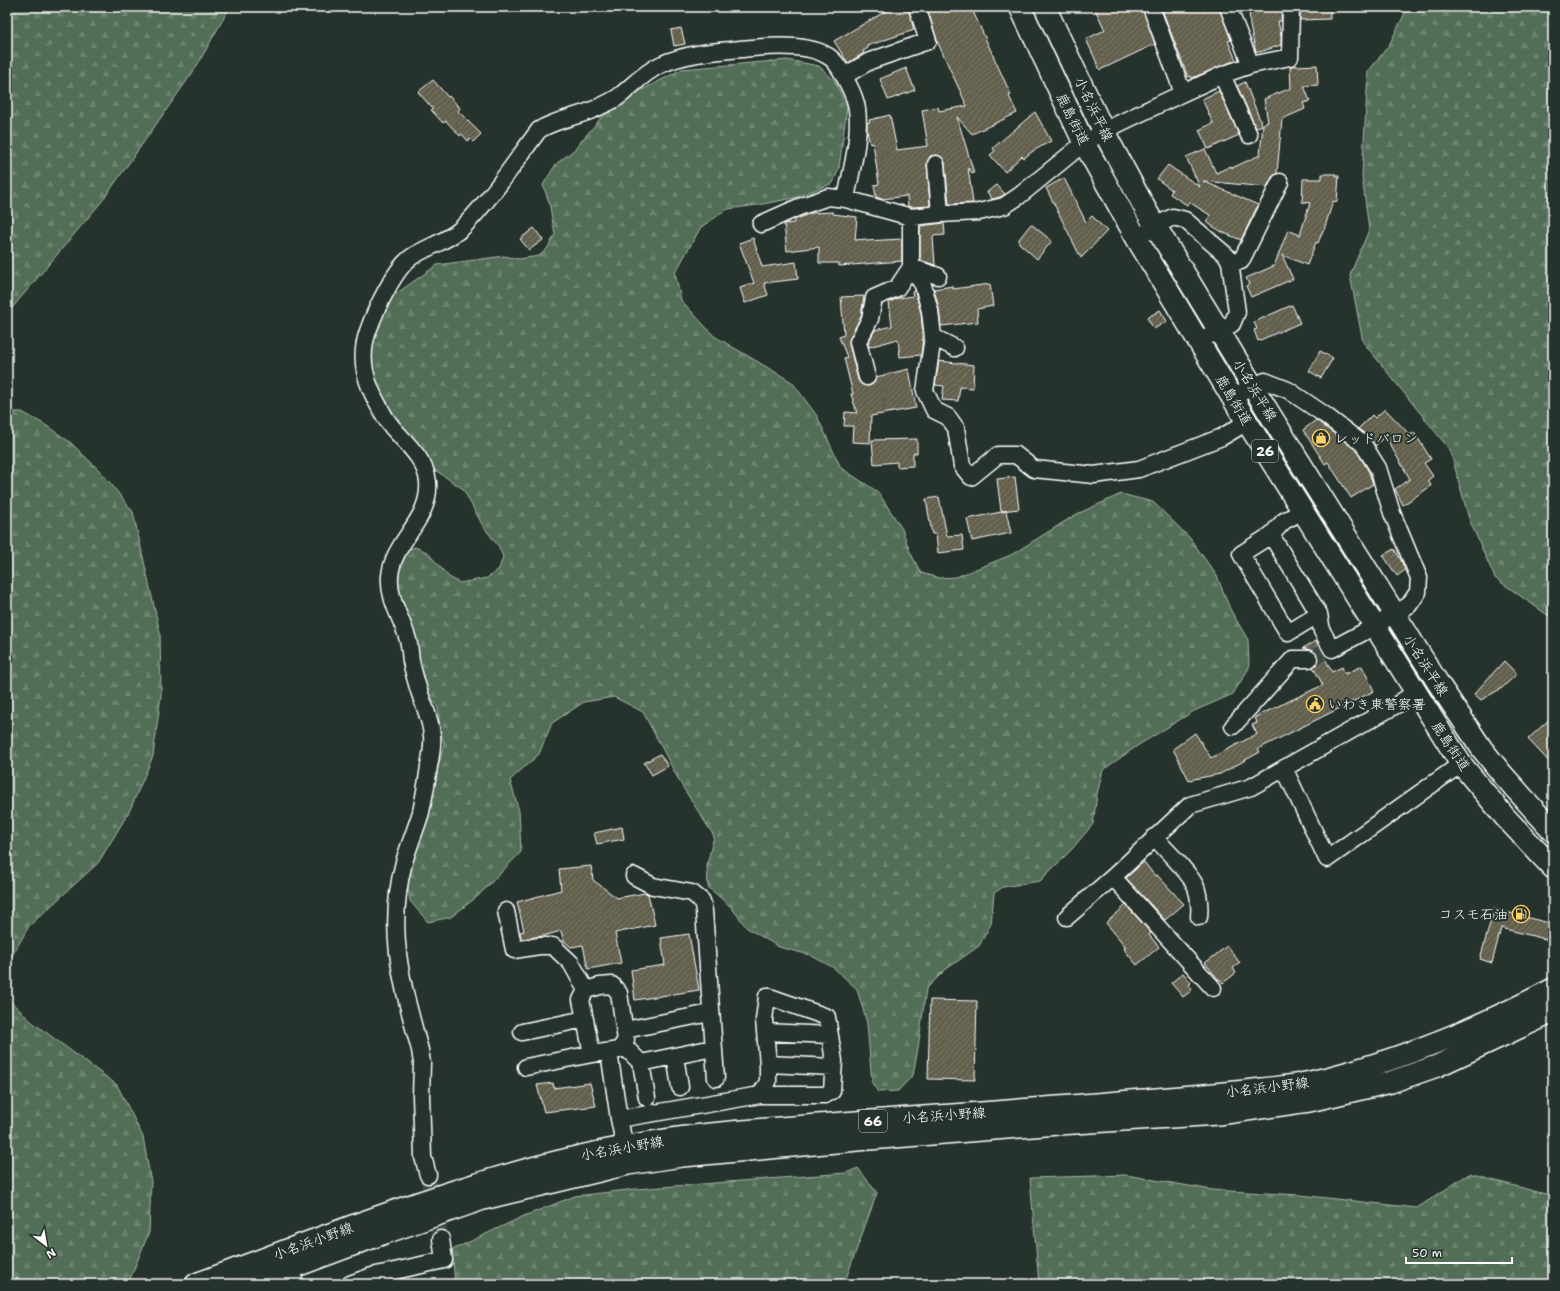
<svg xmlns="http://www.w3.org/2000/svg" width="1560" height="1291" viewBox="0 0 1560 1291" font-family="'Shantell Sans','Klee One',sans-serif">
  <defs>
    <pattern id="forest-firs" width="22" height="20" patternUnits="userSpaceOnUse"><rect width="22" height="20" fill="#526e56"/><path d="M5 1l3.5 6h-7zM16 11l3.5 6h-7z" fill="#6c846f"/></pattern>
    <pattern id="building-hatch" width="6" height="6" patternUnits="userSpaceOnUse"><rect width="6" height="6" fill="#645f4d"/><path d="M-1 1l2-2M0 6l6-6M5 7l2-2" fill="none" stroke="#7b7768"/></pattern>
  </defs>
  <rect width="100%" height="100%" fill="#26332d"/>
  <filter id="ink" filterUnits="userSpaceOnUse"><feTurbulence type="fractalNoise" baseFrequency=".025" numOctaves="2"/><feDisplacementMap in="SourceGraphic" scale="8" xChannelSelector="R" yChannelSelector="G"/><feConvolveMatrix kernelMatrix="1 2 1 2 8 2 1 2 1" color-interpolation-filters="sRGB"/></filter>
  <g filter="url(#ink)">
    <!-- forest -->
    <path fill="url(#forest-firs)" stroke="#a8b6aa" d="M 7,7 L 230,7 L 195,69 L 103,200 L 7,314 Z
      M 1408,7 L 1553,7 L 1553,619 L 1495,578 L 1469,519 L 1450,450 L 1363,342 L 1350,275 L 1369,230 L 1362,176 L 1368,72 L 1389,45 Z
      M 787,60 L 819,66 L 835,81 L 847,107 L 839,168 L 833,183 L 794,198 L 758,205 L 728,209 L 701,227 L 675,273 L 681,300 L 714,336 L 792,382 L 817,416 L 841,468 L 878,492 L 902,529 L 910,552 L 921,573 L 939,578 L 956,577 L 1011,555 L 1075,515 L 1121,494 L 1153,502 L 1189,537 L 1217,576 L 1230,609 L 1248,640 L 1249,668 L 1233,694 L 1194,711 L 1137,746 L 1103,770 L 1097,794 L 1093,824 L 1072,849 L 1040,881 L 1003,887 L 994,893 L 991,924 L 979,946 L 945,970 L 926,989 L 918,1048 L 913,1075 L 898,1091 L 878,1092 L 872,1083 L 867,1023 L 857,989 L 834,968 L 810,955 L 779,947 L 747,928 L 731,907 L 708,887 L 707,865 L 714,836 L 682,786 L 643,712 L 614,697 L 584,702 L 552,723 L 539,754 L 510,780 L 519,811 L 521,852 L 478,896 L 451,917 L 428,922 L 410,901 L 406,877 L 433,787 L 444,744 L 440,728 L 438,708 L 425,687 L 398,601 L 398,572 L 405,551 L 415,547 L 427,552 L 449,577 L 460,583 L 487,578 L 499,569 L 503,557 L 499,547 L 483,526 L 463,489 L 435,470 L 393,420 L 373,383 L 367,349 L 384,302 L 437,265 L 504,256 L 519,259 L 539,256 L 547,249 L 555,235 L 549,202 L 543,185 L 556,164 L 574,150 L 600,119 L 630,96 L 669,76 L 682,69 Z
      M 7,412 L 22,412 L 44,424 L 70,442 L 104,475 L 133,512 L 160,633 L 161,695 L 153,756 L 129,812 L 98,863 L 29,926 L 12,956 L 7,962 Z
      M 7,996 L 10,1001 L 32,1022 L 117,1085 L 143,1137 L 151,1182 L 149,1232 L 128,1284 L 7,1284 Z
      M 858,1168 L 877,1193 L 844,1284 L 455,1284 L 452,1250 L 524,1216 L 575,1196 L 636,1189 L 846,1173 Z
      M 1469,1174 L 1553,1196 L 1553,1284 L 1039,1284 L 1030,1178 L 1126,1175 L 1212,1190 L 1300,1195 L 1417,1208 Z"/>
    <!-- building -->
    <path fill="url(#building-hatch)" stroke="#fff" d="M 893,7 L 908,7 L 914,30 L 867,46 L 868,48 L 863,51 L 864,53 L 848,63 L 834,41 Z
      M 927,7 L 971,7 L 1011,95 L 1009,96 L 1017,113 L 972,134 L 957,117 L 974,173 L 973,174 L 968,168 L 973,203 L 949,204 L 945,163 L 940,156 L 936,155 L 930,156 L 927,164 L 930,206 L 912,207 L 908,206 L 907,196 L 882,199 L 876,197 L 874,185 L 879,184 L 873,143 L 870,144 L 867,131 L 867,123 L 870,122 L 869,120 L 890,115 L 897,150 L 928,146 L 922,110 L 938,107 L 939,111 L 967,106 L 937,41 Z
      M 1094,7 L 1142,7 L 1155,44 L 1100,70 L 1086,39 L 1105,30 Z
      M 1161,7 L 1219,7 L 1231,40 L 1228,41 L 1236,60 L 1192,78 L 1191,76 L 1188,77 Z
      M 1249,7 L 1282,7 L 1281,21 L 1278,21 L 1281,36 L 1281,45 L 1260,52 L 1256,52 L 1250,26 Z
      M 1300,7 L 1330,7 L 1330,19 L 1300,20 Z
      M 681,28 L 685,44 L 674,46 L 671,30 Z
      M 1295,65 L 1296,66 L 1317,65 L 1318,85 L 1304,86 L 1310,101 L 1303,103 L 1305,109 L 1282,119 L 1277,173 L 1272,177 L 1267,187 L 1203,181 L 1258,205 L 1241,240 L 1222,232 L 1206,222 L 1210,215 L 1189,202 L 1187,205 L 1170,194 L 1172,190 L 1157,179 L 1168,165 L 1200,187 L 1186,157 L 1205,149 L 1216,173 L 1231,166 L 1232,168 L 1260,155 L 1263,124 L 1268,122 L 1264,99 L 1291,88 L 1290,67 Z
      M 906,68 L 915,90 L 888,100 L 880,79 Z
      M 433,80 L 448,97 L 449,96 L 460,108 L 458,111 L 481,134 L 473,142 L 470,139 L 468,141 L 462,134 L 460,136 L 446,121 L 443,123 L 431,110 L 433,109 L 418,92 Z
      M 1245,82 L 1262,125 L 1256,128 L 1237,86 Z
      M 1219,91 L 1239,135 L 1208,149 L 1199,130 L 1213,123 L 1202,99 Z
      M 1035,112 L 1051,141 L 1033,151 L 1024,158 L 1022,156 L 1005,172 L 990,155 L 995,151 L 993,148 Z
      M 1322,174 L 1336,174 L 1336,176 L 1339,176 L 1337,202 L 1333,201 L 1324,230 L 1323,230 L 1318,243 L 1316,242 L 1307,265 L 1282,255 L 1293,279 L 1251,297 L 1246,286 L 1249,284 L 1246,278 L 1274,266 L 1288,230 L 1300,235 L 1310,203 L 1302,202 L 1303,179 L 1322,179 Z
      M 1064,178 L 1086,222 L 1092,216 L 1107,231 L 1081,258 L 1046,188 Z
      M 997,185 L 1005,194 L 1000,197 L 992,199 L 987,192 Z
      M 833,212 L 833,214 L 857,217 L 855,240 L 866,239 L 866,241 L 902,239 L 902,261 L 839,266 L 839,263 L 819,263 L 819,247 L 787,251 L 784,224 L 794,223 L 794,220 L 811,213 Z
      M 944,223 L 945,235 L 933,236 L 935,265 L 920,260 L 920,226 Z
      M 1031,224 L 1052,241 L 1037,259 L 1019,243 L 1019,239 Z
      M 534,228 L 543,240 L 529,250 L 520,239 Z
      M 753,238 L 762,267 L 796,262 L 798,279 L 764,283 L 768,295 L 745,303 L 740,288 L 754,283 L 739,243 Z
      M 990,284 L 993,306 L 977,309 L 978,322 L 941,326 L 939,309 L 934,289 L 953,286 L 953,289 Z
      M 915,291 L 921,313 L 923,337 L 921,355 L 900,357 L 898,339 L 869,347 L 868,343 L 875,330 L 892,326 L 889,302 L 899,298 L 913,296 L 912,292 Z
      M 864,296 L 861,316 L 850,338 L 849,344 L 858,380 L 861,384 L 869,386 L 874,383 L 876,377 L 909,369 L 916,408 L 871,416 L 870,443 L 852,442 L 853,426 L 844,426 L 845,412 L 857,413 L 851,394 L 853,394 L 844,358 L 847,357 L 839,337 L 844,335 L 841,297 Z
      M 1292,305 L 1300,323 L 1258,341 L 1254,330 L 1257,329 L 1254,322 Z
      M 1160,310 L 1167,321 L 1154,329 L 1147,318 Z
      M 1320,351 L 1333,358 L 1321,378 L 1309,371 Z
      M 939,361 L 974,365 L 973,388 L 960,387 L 958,401 L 942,400 L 944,386 L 935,385 Z
      M 1385,409 L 1410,435 L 1414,432 L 1431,459 L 1424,463 L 1433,476 L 1428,480 L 1431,486 L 1403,505 L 1395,489 L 1410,479 L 1385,436 L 1375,446 L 1369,437 L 1358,429 L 1372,415 L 1375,418 Z
      M 1316,420 L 1356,450 L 1369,472 L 1373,484 L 1351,498 L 1328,462 L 1325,464 L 1303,430 Z
      M 917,439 L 917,453 L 913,453 L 913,466 L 897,467 L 897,462 L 874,464 L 872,440 Z
      M 1015,477 L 1019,509 L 1001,511 L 997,479 Z
      M 939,497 L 947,536 L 962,535 L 964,550 L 938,553 L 936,534 L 932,534 L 926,499 Z
      M 1006,511 L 1011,533 L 972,541 L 967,519 Z
      M 1394,549 L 1401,560 L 1405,570 L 1397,576 L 1383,555 Z
      M 1316,641 L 1332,672 L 1342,667 L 1345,674 L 1362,666 L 1374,691 L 1258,749 L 1260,752 L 1220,774 L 1189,780 L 1173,749 L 1195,733 L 1211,758 L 1257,734 L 1252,725 L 1257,723 L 1255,717 L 1323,685 L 1313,667 L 1317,663 L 1317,655 L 1313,651 L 1303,648 Z
      M 1504,661 L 1517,674 L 1502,688 L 1481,700 L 1474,694 Z
      M 1553,716 L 1553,766 L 1528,739 Z
      M 660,754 L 668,766 L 652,775 L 644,763 Z
      M 622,827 L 624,839 L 597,844 L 594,833 Z
      M 1144,862 L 1155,876 L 1157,875 L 1184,904 L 1165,920 L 1126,878 Z
      M 591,866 L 593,880 L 617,898 L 645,893 L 648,894 L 655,925 L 615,933 L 621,963 L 588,969 L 583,945 L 571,947 L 564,941 L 561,931 L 543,936 L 521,939 L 520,932 L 524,931 L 517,902 L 561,890 L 559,869 Z
      M 1126,905 L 1151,933 L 1149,935 L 1159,947 L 1137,965 L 1126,952 L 1124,948 L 1126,947 L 1106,923 Z
      M 1494,909 L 1553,924 L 1553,941 L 1501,928 L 1492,963 L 1480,959 Z
      M 689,934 L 699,990 L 635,1000 L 631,970 L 665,965 L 661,938 Z
      M 1227,946 L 1240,963 L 1233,968 L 1236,973 L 1223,983 L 1220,979 L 1219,980 L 1205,963 Z
      M 1183,973 L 1191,983 L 1189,985 L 1192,990 L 1183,997 L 1171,983 Z
      M 930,1000 L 977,1001 L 975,1080 L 928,1079 Z
      M 553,1083 L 554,1088 L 590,1083 L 596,1106 L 544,1112 L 537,1085 Z"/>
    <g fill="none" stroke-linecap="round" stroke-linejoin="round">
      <!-- minor-tunnel -->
      <path stroke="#3c4742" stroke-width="16" stroke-dasharray="16 8" stroke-linecap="butt" d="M 1309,659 L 1323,653
        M 428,1175 L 441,1239"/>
      <defs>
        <path id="minor" d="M 1151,7 L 1183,93
          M 1251,65 L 1290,57 L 1291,7
          M 1222,75 L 1249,135
          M 844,76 L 870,61 L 928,41 L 917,7
          M 936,164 L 940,214
          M 911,217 L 911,267 L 923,285 L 930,311 L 933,337 L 925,391 L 934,410 L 948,417 L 956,428 L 962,466 L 971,477 L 998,455 L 1016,455 L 1034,469 L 1094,475 L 1139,469 L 1222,437 L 1247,422
          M 761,224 L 799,207 L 828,197 L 846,199 L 911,217 L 940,214 L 979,212 L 1004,206 L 1019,196 L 1084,143 L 1118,124 L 1183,93 L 1222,75 L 1251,65 L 1228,7
          M 1137,239 L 1155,226 L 1173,217 L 1185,220 L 1227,256 L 1230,262 L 1237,312 L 1232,324 L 1198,341
          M 1230,262 L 1241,261 L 1280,182
          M 933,337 L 955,348
          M 867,377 L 858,342 L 870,319 L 874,298 L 897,288 L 911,267 L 938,276
          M 1232,397 L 1265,381 L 1288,390 L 1325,415 L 1363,444 L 1378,468 L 1392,513 L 1419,578 L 1418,592 L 1409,605 L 1375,626 L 1332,649 L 1322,631 L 1319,614 L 1271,535 L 1284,521 L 1303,511
          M 1271,535 L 1241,554 L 1288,633 L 1319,614
          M 1233,726 L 1293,659 L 1309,659
          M 1284,768 L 1327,859 L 1461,764
          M 1154,837 C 1164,848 1191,874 1196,887 C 1199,896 1200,907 1199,917
          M 634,876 L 653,886 L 692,893 L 702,901 L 704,911 L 716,1078
          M 1113,877 L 1213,988
          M 506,911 L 514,950 L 539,946 L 553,946 L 571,963 L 586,990
          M 1067,917 L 1113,877 L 1190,805 L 1251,787 L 1398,704 L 1416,692
          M 612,985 L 619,993 L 626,1040 L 619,1050 L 592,1054 L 581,1000 L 586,990 L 600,986 Z
          M 625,1030 L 710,1013
          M 522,1032 L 585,1019
          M 765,1032 L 830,1035
          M 623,1045 L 641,1063 L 713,1048
          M 609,1052 L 619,1119 L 627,1157
          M 675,1056 L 680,1087
          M 641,1063 L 647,1098
          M 768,1064 L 833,1067
          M 526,1067 L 592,1054
          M 619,1119 L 760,1095 L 768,1082 L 768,1064 L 764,1020 L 767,996 L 827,1017 L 834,1061 L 832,1091 L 825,1095 L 760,1095
          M 428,1175 L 423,1157 L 421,1096 L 422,1063 L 420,1050 C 402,984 386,931 404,862 C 409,845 416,829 421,812 C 424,797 427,782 429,766 C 431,756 433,746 432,736 C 431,719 424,706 419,691 C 416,681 413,671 411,661 C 410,654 410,647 408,640 C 402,618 388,600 390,576 C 393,540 431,521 428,482 C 426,460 406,443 392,427 C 388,422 384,416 381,410 C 366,384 358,360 368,331 C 375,311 395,267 413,256 C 429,246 448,241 462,228 C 492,198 514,163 539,130 C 558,118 581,117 601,106 C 608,103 616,99 622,94 C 634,84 645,72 660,65 C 688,52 721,51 752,48 C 773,46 807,44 826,55 C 835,59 841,70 845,78 C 850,88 856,98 857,109 C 861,138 851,170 846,199
          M 288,1269 L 296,1284
          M 350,1284 L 372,1276 L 444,1260 L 441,1239"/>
        <path id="major" d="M 1020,7 L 1084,143 L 1137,239 L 1247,422 L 1461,764 L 1505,817 L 1553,868
          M 1045,7 L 1104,132 L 1147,212 L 1269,413 L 1438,683 L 1482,749 L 1503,775 L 1553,831
          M 196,1284 C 359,1224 520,1157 694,1136 C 731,1131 769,1129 806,1126 C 918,1117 1031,1110 1143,1100 C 1182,1097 1222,1094 1262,1089 C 1278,1087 1295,1086 1311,1082 C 1393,1063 1478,1028 1553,989
          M 248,1284 L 382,1234 L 483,1199 L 628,1164 L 682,1156 L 869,1139 L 1058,1124 L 1219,1114 L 1309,1101 L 1391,1082 L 1437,1066 L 1553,1012"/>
      </defs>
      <!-- minor casing -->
      <use href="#minor" stroke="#fff" stroke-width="19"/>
      <!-- major casing -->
      <use href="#major" stroke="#fff" stroke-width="24"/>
      <!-- minor -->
      <use href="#minor" stroke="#26332d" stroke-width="16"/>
      <!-- major -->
      <use href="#major" stroke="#26332d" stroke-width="21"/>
    </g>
  </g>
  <!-- icons -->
  <defs>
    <symbol id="shop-ring" viewBox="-11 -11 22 22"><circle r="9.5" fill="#26332d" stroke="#ffd166" stroke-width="1.5"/><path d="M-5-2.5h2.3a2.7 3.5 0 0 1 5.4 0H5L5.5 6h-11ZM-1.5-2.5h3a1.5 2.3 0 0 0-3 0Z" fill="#ffd166"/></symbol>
    <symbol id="civic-ring" viewBox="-11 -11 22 22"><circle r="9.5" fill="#26332d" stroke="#ffd166" stroke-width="1.5"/><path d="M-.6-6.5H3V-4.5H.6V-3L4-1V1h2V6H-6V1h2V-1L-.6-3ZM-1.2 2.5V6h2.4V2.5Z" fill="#ffd166"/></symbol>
    <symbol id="fuel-ring" viewBox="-11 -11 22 22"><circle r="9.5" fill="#26332d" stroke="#ffd166" stroke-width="1.5"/><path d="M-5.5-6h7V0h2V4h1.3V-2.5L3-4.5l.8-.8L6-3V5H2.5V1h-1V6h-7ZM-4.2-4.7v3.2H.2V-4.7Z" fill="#ffd166"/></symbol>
  </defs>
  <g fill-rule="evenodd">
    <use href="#shop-ring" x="1311" y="428" width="20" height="20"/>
    <use href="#civic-ring" x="1305" y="694" width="20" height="20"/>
    <use href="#fuel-ring" x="1511" y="904" width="20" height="20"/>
  </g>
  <g text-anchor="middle" stroke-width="4" stroke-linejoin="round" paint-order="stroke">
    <!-- shield labels -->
    <g fill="#26332d" stroke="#bec2c0" stroke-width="1">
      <rect x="1252" y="440" width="26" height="22" rx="3"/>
      <rect x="859" y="1110" width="28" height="22" rx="3"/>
    </g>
    <g font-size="13" font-weight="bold" fill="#fff">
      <text x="1265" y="456">26</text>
      <text x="873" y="1126">66</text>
    </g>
    <!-- street labels -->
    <g font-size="14" fill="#fff" stroke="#26332d">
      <text transform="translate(1094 109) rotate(64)" y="5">小名浜平線</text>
      <text transform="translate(1073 119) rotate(64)" y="5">鹿島街道</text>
      <text transform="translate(1255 390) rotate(58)" y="5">小名浜平線</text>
      <text transform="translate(1234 400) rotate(59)" y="5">鹿島街道</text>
      <text transform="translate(1426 665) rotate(57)" y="5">小名浜平線</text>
      <text transform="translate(1451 746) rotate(56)" y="5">鹿島街道</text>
      <text transform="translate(1267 1087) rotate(-7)" y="5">小名浜小野線</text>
      <text transform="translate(944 1115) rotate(-4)" y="5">小名浜小野線</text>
      <text transform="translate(622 1148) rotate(-10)" y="5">小名浜小野線</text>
      <text transform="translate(313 1241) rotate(-20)" y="5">小名浜小野線</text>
    </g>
    <!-- poi labels -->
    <g font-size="14" fill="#fff" stroke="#26332d" text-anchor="start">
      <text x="1334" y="443">レッドバロン</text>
      <text x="1328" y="709">いわき東警察署</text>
      <text x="1508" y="919" text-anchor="end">コスモ石油</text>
    </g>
  </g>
  <!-- margin -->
  <rect width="1560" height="1291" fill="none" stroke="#26332d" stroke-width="24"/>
  <rect x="12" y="12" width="1536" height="1267" fill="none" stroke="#fff" stroke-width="1.5" filter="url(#ink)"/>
  <!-- north arrow -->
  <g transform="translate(46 1245) rotate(149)" stroke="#26332d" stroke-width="3" paint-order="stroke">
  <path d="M0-3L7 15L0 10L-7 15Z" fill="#ffffff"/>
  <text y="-6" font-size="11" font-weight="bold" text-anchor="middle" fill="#ffffff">N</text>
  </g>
  <!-- scale -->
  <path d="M1406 1257v6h106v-6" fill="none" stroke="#ffffff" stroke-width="2"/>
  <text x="1412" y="1257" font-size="12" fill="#ffffff" stroke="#26332d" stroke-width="3" paint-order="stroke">50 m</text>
</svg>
